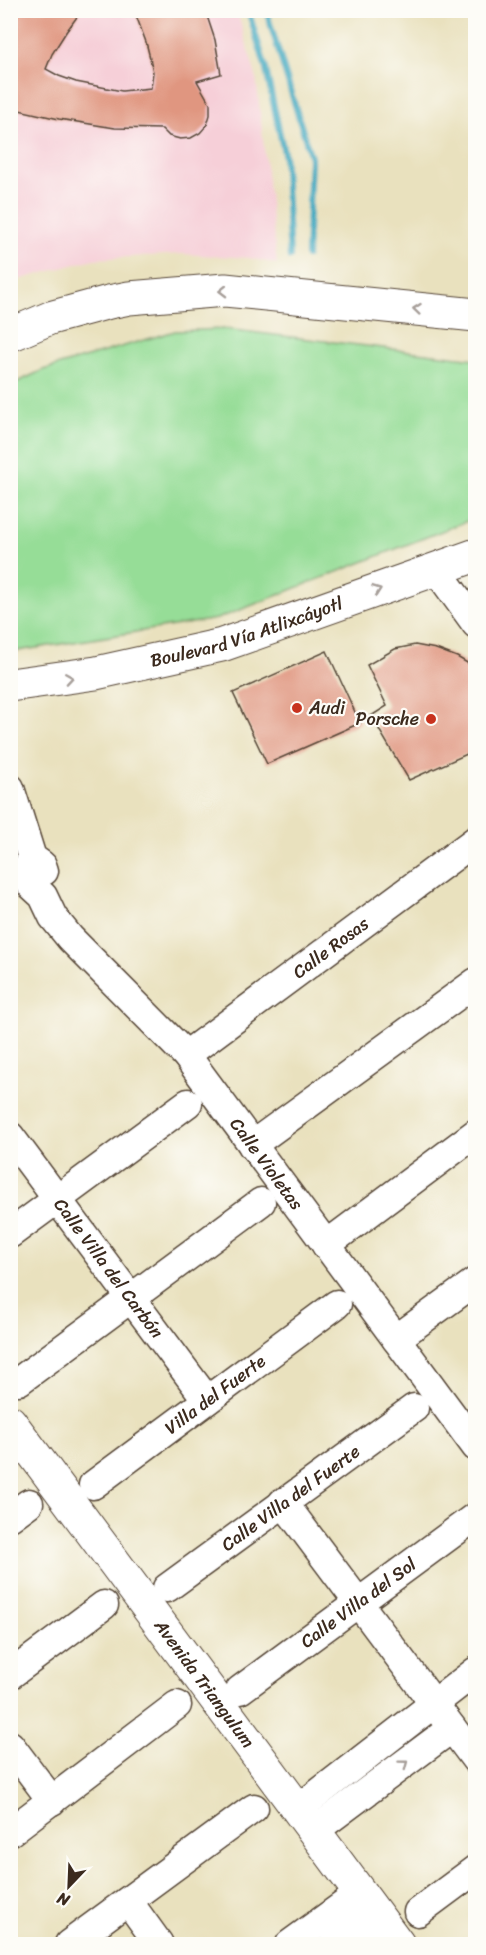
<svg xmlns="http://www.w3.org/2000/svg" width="486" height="1955" viewBox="0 0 486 1955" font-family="Sriracha,sans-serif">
  <rect width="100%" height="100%" fill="#fdfcf7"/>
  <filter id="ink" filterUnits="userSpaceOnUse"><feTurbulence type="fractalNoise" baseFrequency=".0167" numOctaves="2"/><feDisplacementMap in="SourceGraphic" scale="12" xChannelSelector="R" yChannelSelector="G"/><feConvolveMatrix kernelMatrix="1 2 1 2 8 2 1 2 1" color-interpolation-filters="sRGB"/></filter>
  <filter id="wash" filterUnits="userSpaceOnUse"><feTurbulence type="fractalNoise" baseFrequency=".008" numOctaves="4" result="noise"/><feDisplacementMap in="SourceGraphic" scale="24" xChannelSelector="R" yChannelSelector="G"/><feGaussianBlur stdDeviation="1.35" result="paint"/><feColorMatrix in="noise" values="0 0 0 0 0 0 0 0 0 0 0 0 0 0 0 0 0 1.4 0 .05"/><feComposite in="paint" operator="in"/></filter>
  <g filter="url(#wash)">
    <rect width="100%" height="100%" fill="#e9e1be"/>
    <!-- built -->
    <path fill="#f6cfd8" d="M 11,11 L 237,11 L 256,76 L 277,264 L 249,258 L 182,254 L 94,259 L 11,282 Z"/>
    <!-- green -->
    <path fill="#96dd97" stroke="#68845a" stroke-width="1.5" d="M 225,329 L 475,359 L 475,518 L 217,619 L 11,652 L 11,385 L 43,370 L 175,331 Z"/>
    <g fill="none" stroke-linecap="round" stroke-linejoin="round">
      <!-- stream -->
      <path stroke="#3fa8bf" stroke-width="6" d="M 248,10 L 265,65 L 284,153 L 290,257
        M 266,10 L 311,158 L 307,256"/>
    </g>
    <g id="blocks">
      <!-- building -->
      <path fill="#e09680" d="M 19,10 L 82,10 L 66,32 L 52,54 L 46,69 L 59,76 L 76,82 L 122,91 L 151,88 L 153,72 L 150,58 L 146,42 L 134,10 L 205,10 L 215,40 L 221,74 L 197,81 L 210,104 L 210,115 L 207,125 L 200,133 L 191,138 L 180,139 L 169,136 L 162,129 L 115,128 L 59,119 L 10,108 L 10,21 Z
        M 415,645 L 436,649 L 457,657 L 476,668 L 476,750 L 409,780 L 371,716 L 387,706 L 367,665 L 395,649 Z
        M 327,651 L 360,723 L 267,764 L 233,693 Z"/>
    </g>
  </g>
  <g filter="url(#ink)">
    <use href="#blocks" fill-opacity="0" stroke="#554536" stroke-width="1.5"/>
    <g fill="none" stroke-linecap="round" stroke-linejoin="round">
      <defs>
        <g id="minor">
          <path d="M 436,569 L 476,624"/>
          <path d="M 10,788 L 32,858 L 42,865 L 44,871"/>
          <path id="s1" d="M 32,858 L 26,869 L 31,885 L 43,896 L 53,917 L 70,938 L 186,1055 L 476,1447"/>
          <path id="s2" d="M 186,1055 L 476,840"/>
          <path id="s3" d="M 10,1136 L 207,1400"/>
          <path d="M 252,1145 L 476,982"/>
          <path d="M 10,1234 L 188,1103"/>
          <path d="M 326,1245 L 476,1133"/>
          <path d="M 396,1339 L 476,1281"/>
          <path d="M 19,1381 L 261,1202"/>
          <path id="s4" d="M 93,1485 L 337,1304"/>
          <path d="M 283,1502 L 476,1760"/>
          <path d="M 10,1517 L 29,1503"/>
          <path id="s5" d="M 167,1588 L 414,1408"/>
          <path d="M 10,1675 L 104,1605"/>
          <path id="s6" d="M 240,1690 L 476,1516"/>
          <path d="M 10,1745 L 52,1801"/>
          <path d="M 298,1809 L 476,1671"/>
          <path d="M 314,1831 L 452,1728"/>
          <path d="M 10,1832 L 177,1705"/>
          <path d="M 128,1901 L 159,1944"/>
          <path d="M 418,1912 L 476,1869"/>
          <path d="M 69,1944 L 254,1808"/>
          <path d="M 290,1944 L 360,1893"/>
          <path d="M 334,1944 L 376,1914"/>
        </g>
        <g id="major">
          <path d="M 10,335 L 50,318 L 109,302 L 129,298 L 225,290 L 476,315"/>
          <path id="s7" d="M 10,685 L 96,673 L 222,645 L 476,555"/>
          <path id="s8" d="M 10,1422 L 398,1944"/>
        </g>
      </defs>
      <!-- minor casing -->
      <use href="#minor" stroke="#554536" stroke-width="31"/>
      <!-- major casing -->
      <use href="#major" stroke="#554536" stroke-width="35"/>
      <!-- minor -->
      <use href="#minor" stroke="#fff" stroke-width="28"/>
      <!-- major -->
      <use href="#major" stroke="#fff" stroke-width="33"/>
    </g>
    <!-- one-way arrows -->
    <defs><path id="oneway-chevron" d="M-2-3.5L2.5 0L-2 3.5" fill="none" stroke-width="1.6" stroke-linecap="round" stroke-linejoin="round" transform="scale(1.5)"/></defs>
    <g stroke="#a79f9a">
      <use href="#oneway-chevron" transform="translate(223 291) rotate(179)"/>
      <use href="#oneway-chevron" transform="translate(417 309) rotate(-174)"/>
      <use href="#oneway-chevron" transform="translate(377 590) rotate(-20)"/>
      <use href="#oneway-chevron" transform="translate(69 678) rotate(-9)"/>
      <use href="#oneway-chevron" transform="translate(404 1764) rotate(-37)"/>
    </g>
  </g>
  <!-- markers -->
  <g fill="#c8321e" stroke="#fdfcf7" stroke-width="2">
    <circle cx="297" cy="708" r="6"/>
    <circle cx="431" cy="719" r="6"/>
  </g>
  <g text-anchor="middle" stroke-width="4.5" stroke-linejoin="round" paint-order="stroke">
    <!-- street labels -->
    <g font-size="18" fill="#3b2a1e" stroke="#fdfcf7">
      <text dy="6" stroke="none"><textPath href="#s7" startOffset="243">Boulevard Vía Atlixcáyotl</textPath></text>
      <text dy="6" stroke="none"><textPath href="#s2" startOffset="180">Calle Rosas</textPath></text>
      <text dy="6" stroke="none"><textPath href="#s1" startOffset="396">Calle Violetas</textPath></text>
      <text dy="6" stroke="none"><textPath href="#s3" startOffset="165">Calle Villa del Carbón</textPath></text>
      <text dy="6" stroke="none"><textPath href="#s4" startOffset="152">Villa del Fuerte</textPath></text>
      <text dy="6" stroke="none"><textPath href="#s5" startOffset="153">Calle Villa del Fuerte</textPath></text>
      <text dy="6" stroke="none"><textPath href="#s6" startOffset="147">Calle Villa del Sol</textPath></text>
      <text dy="6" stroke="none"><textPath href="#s8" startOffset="326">Avenida Triangulum</textPath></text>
    </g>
    <!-- poi labels -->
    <g font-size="18" fill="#3b2a1e" stroke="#fdfcf7" text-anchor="start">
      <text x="309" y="714">Audi</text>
      <text x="419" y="725" text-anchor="end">Porsche</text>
    </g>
  </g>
  <!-- margin -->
  <rect width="486" height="1955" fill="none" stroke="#fdfcf7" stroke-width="36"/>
  <!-- north arrow -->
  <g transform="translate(69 1886) rotate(203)" stroke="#fdfcf7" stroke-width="4.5" paint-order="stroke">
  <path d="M0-4.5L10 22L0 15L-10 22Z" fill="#3b2a1e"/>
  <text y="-9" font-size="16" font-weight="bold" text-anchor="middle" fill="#3b2a1e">N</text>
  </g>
</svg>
